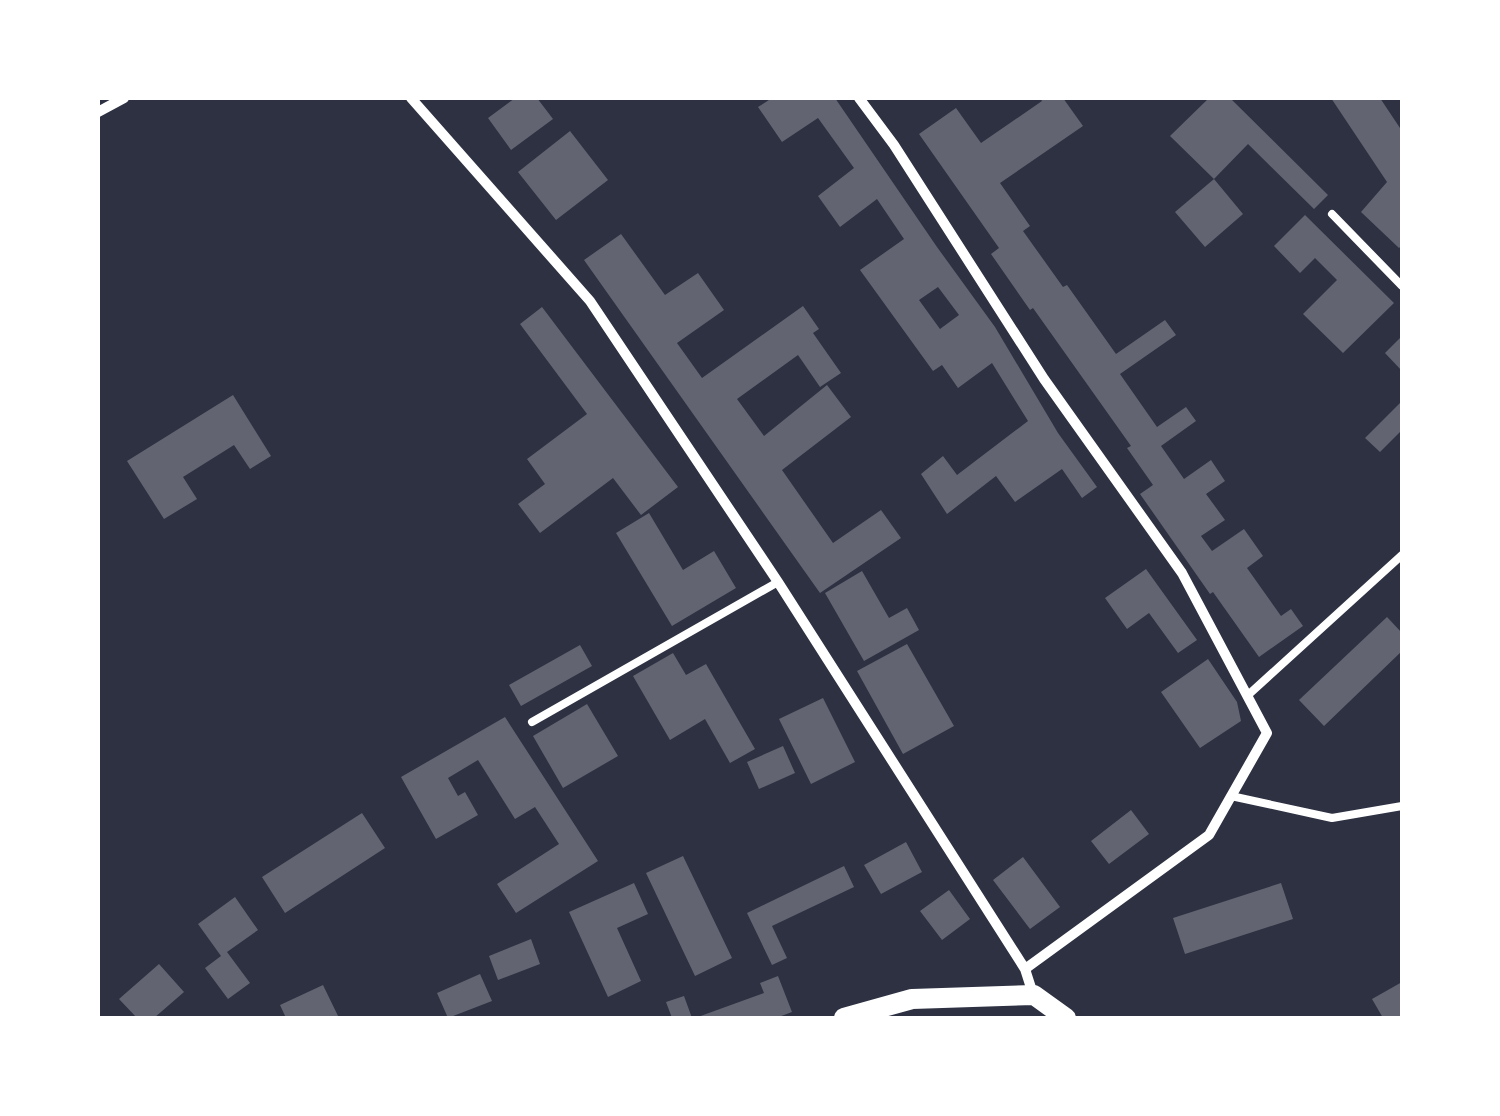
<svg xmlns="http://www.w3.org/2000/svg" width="1500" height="1116" viewBox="0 0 1500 1116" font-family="'Noto Sans',sans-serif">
  <rect width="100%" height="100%" fill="#2d3142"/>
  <!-- building -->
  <path fill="#626471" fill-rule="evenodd" d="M 515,98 L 537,98 L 553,119 L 511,150 L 488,118 Z
    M 772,98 L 835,98 L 937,247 L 995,327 L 1058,433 L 1097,487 L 1082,498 L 1062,469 L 1015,502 L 996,476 L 947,514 L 921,474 L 943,456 L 957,475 L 1028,421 L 992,363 L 958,388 L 942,365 L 933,371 L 860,270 L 904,239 L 877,199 L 840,227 L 818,196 L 854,168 L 818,118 L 782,142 L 758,107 ZM 938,287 L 959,315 L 940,329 L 919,300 Z
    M 1040,98 L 1063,98 L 1083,126 L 1000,183 L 1030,226 L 1023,231 L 1063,287 L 1067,285 L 1116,354 L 1165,320 L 1176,335 L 1120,374 L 1157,427 L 1186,407 L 1196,421 L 1161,446 L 1184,479 L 1211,460 L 1225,481 L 1206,494 L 1225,520 L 1201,536 L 1212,551 L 1244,529 L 1263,556 L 1247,568 L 1281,616 L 1291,609 L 1303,626 L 1259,657 L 1213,592 L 1210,594 L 1140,494 L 1153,485 L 1127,448 L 1131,446 L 1033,308 L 1030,310 L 991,254 L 999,248 L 919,134 L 956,108 L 981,143 L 1042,101 Z
    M 1209,98 L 1230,98 L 1328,195 L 1314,209 L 1248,144 L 1214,179 L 1243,214 L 1205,247 L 1175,212 L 1214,179 L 1170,136 Z
    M 1331,98 L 1380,98 L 1402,131 L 1402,245 L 1399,248 L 1361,212 L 1387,182 Z
    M 570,131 L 608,180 L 556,220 L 518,172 Z
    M 1305,215 L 1394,303 L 1343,353 L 1303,314 L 1337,280 L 1315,258 L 1300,273 L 1274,246 Z
    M 621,234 L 665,295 L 698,273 L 724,310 L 677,343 L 702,378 L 803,306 L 819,329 L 813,333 L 841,373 L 820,387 L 798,355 L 737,399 L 764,436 L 827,385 L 851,417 L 782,470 L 833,543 L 881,510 L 901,538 L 820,593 L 584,260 Z
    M 542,307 L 678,487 L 641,515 L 613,478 L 540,533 L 518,504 L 545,484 L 527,459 L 587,414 L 520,324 Z
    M 1402,336 L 1402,371 L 1385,353 Z
    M 233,395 L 271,456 L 250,469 L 234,445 L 183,477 L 197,499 L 164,519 L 127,461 Z
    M 1402,401 L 1402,430 L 1380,452 L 1365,438 Z
    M 649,513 L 683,570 L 714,551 L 736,588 L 672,626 L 616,533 Z
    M 1146,569 L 1197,640 L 1178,653 L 1149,613 L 1127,629 L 1105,598 Z
    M 862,571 L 889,618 L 907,608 L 919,630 L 864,661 L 825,593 Z
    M 1387,617 L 1402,633 L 1402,651 L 1324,726 L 1299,700 Z
    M 907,644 L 954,726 L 903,754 L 857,671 Z
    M 580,645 L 592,666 L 521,706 L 509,685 Z
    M 673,653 L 686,675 L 706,664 L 755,749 L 730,763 L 705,719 L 670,740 L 633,676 Z
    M 1208,659 L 1237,702 L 1241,721 L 1200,748 L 1161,692 Z
    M 823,698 L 855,762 L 811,784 L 779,719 Z
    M 587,704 L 618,756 L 563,788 L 533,736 Z
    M 505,717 L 598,861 L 516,913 L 497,884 L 559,844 L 535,807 L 515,819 L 478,760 L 448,778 L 458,796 L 465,792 L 478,815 L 436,839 L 401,777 Z
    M 783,746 L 795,773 L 759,789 L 747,762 Z
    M 1131,810 L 1149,834 L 1109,864 L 1091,841 Z
    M 362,813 L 385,848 L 285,913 L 262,877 Z
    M 906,842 L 922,872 L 881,894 L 864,865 Z
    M 683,856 L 732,958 L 695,976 L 646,873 Z
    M 1023,857 L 1060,907 L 1030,929 L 993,880 Z
    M 844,866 L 854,887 L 772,926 L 787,958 L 772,965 L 747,913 Z
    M 634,883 L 648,914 L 617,928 L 641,981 L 608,997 L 569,912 Z
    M 1281,883 L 1293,919 L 1185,954 L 1173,918 Z
    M 949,890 L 970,919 L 942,940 L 920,911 Z
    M 235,897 L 258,930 L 227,952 L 250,983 L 228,999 L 205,968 L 221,956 L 198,924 Z
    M 531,939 L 540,964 L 498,980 L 489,956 Z
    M 159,964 L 184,992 L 154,1018 L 137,1018 L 119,999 Z
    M 480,974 L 492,1001 L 448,1018 L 437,993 Z
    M 778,976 L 792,1012 L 776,1018 L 695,1018 L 764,993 L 760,983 Z
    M 1402,982 L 1402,1018 L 1383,1018 L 1372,999 Z
    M 323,985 L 339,1018 L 286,1018 L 280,1005 Z
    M 684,996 L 692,1018 L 672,1018 L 666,1002 Z"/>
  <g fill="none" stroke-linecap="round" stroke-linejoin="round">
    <!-- service -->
    <path stroke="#fff" stroke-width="8" d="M 1332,214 L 1402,286
      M 1247,696 L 1402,555
      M 532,722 L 778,582
      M 1231,796 L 1332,818 L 1402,806"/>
    <!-- minor -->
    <path stroke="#fff" stroke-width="10" d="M 411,98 L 590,301 L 778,582 L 1025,969 L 1033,994
      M 859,98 L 894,145 L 1044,379 L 1182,573 L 1267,733 L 1209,835 L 1025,969
      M 98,112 L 124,98"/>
    <!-- secondary -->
    <path stroke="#fff" stroke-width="20" d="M 844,1018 L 912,999 L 1034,995 L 1066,1018"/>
  </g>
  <!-- border -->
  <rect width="1500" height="1116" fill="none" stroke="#ffffff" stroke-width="200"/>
</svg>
